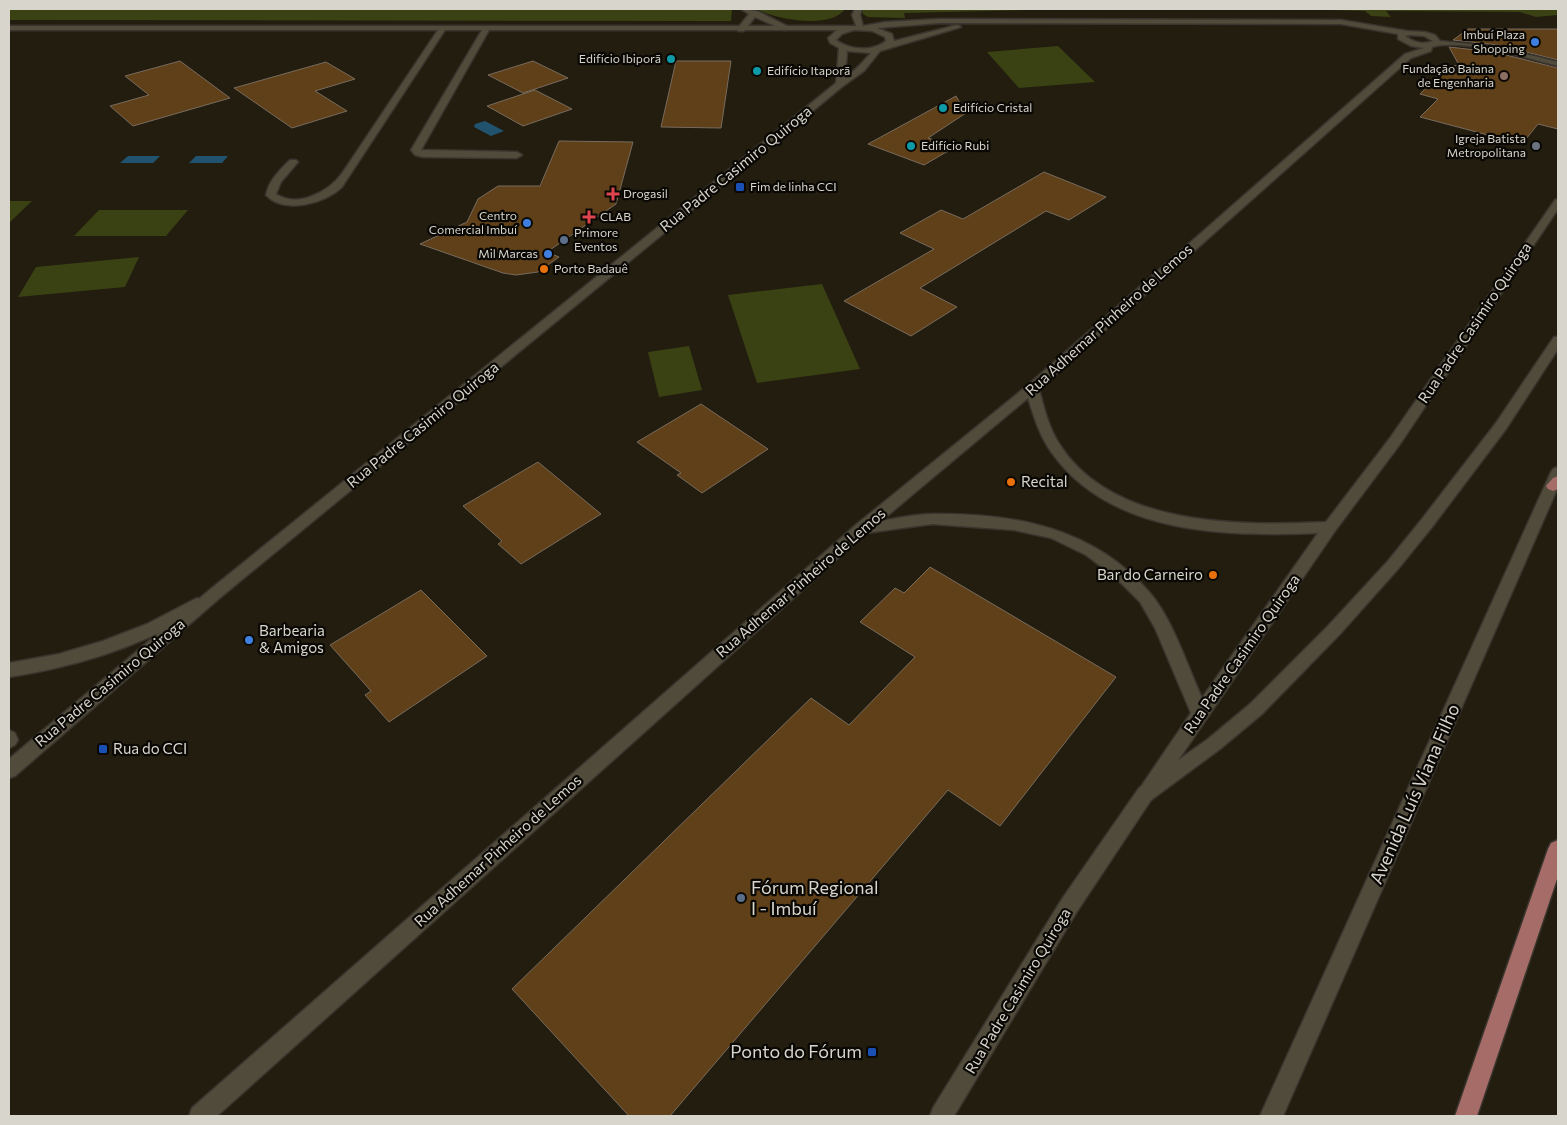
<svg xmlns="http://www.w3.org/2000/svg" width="1567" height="1125" viewBox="0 0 1567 1125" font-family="Commissioner,sans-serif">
  <rect width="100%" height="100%" fill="#221d0f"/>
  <!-- green -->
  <path fill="#3a4213" d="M 9,9 L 732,9 L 731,21 L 9,20 Z
    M 756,9 L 845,9 C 830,30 775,19 756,9 Z
    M 862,9 L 1558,9 L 1558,15 L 1536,17 L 1520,12 L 1386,11 L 1391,17 L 1371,16 L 1365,11 L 1331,10 L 1023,10 L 904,13 L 905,18 L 868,17 L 863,14 Z
    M 1058,46 L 1095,82 L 1019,88 L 987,52 Z
    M 9,201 L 32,201 L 9,223 Z
    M 99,210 L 188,210 L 166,236 L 74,236 Z
    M 139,257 L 125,287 L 18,297 L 36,267 Z
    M 822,284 L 860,369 L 757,383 L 728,295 Z
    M 689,346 L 702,390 L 659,397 L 648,352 Z"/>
  <!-- water -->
  <path fill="#21536e" d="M 485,121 L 504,131 L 491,136 L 474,127 L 475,124 Z
    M 128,156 L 160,156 L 153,163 L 120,163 Z
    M 196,156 L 228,156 L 222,163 L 189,163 Z"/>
  <!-- building -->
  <path fill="#5f4018" stroke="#786b5e" d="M 1468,29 L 1558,29 L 1558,60 L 1498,45 L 1453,40 Z
    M 1449,47 L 1494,52 L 1558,68 L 1558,129 L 1538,124 L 1522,144 L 1420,117 L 1438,99 L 1420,94 L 1446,67 L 1459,65 Z
    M 180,61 L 230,98 L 133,126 L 110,106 L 149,95 L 125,76 Z
    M 533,61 L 568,78 L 523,93 L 488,75 Z
    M 676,61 L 731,61 L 721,128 L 661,127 Z
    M 326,62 L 355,79 L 315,91 L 347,111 L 292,128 L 234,88 Z
    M 535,90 L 572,109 L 523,126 L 487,106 Z
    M 956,96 L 966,113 L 928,138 L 955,147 L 924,165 L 868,144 Z
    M 559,141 L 633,142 L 616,204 L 547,252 L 559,257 L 538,272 L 516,275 L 503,273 L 420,244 L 467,222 L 478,199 L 498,186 L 540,186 Z
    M 1044,172 L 1106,197 L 1069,220 L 1046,211 L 920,288 L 957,307 L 911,336 L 844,301 L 934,249 L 900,233 L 941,210 L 963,219 Z
    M 701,404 L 768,449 L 702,493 L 677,475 L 681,473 L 637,442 Z
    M 538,462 L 601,514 L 521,564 L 498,544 L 502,541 L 463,506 Z
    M 930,567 L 1116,677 L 1000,826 L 948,790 L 670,1116 L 629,1116 L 512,989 L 811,698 L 849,725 L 915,657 L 860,622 L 895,588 L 904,593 Z
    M 421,590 L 487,656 L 389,722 L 365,695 L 371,691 L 330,645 Z"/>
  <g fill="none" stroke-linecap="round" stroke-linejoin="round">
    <defs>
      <path id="minor" d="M 9,26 L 787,26 L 791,28 L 787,30 L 489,30 L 421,150 L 517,152 L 522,155 L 517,158 L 423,157 L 415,155 L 411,150 L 482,30 L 445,30 L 342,187 C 326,203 284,215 266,195 C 269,180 280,170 290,160 L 296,160 L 298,162 L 281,182 L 276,194 C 298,209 330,191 343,172 L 438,30 L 9,30 Z
        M 197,598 L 203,600 L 205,604 C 201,611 191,615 183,620 C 131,650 68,668 9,677 L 9,663 L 59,654 L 103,641 L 147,624 Z
        M 9,730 L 15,733 L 18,740 L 15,745 L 9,748 Z"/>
      <path id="tertiary" d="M 940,19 L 1341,20 L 1407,31 L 1425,32 L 1435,35 L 1440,41 L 1498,47 L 1558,62 L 1558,66 C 1527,58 1462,38 1432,47 L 1431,51 L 1411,58 L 1039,389 C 1044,408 1049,429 1060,445 C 1113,527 1240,526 1326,522 L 1390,438 L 1555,200 L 1558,199 L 1558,209 L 1400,444 L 1335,531 L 1153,797 L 1147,799 L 1141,797 L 1138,791 L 1191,713 L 1155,628 L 1140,602 L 1115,577 L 1086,555 L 1051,538 L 1014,530 L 932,524 L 866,533 L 217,1116 L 189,1116 L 192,1108 L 857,524 L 1028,385 L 1405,54 L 1424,48 L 1411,46 L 1398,39 L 1398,34 L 1341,24 L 940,23 L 877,28 L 892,34 L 894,41 L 957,25 L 961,27 L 880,51 L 864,71 L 843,86 L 222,596 L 15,776 L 9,778 L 9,759 L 212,588 L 836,83 L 839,48 L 830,43 L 828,38 L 837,30 L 784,30 L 784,26 L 863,26 L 885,22 ZM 854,30 L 872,31 L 885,37 L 886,41 C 872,52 850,50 836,40 L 842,34 ZM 1410,35 L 1424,36 L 1433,41 C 1423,45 1413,42 1405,36 ZM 847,51 L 871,53 L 858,67 L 845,78 ZM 1028,398 C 1034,417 1040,437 1052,453 C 1110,535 1228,537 1318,533 L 1202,698 C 1187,665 1173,620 1150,593 C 1094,528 1015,513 933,514 C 916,514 898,518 881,521 Z"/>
      <path id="secondary" d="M 741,9 L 757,11 L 791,28 L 784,30 L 755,17 L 744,31 L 738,31 L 737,29 L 749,14 Z
        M 855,9 L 862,9 L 860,15 L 864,30 L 857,28 L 852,15 Z
        M 1554,337 L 1558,337 L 1558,349 L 1506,429 L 1432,527 L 1398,569 L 1340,634 L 1262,714 L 1220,749 L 1151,800 L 1076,913 L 954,1116 L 930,1116 L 933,1108 L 1062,899 L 1139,788 L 1208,739 L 1250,704 L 1328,626 L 1388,561 L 1422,519 L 1496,423 Z
        M 1558,467 L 1558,487 L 1283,1116 L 1260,1116 L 1551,472 L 1553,469 Z"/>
      <path id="trunk" d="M 1558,476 L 1558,489 L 1553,491 L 1548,489 L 1546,486 L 1553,478 Z
        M 1558,840 L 1558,876 L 1477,1116 L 1455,1116 L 1548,849 L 1551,843 Z"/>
    </defs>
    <!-- minor casing -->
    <use href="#minor" stroke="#39342d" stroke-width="3"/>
    <!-- tertiary casing -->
    <use href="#tertiary" stroke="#39342d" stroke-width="3"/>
    <!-- secondary casing -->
    <use href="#secondary" stroke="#39342d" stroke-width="3"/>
    <!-- trunk casing -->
    <use href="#trunk" stroke="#39342d" stroke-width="3"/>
    <!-- minor -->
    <use href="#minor" fill="#504b3b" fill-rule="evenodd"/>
    <!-- tertiary -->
    <use href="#tertiary" fill="#504b3b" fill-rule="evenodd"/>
    <!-- secondary -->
    <use href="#secondary" fill="#504b3b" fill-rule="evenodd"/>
    <!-- trunk -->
    <use href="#trunk" fill="#a66c67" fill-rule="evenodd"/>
  </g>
  <!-- markers -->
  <g fill="#3f7fe0" stroke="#0a0804" stroke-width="2">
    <circle cx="1535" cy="42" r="5"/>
    <circle cx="527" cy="223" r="5"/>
    <circle cx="548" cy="254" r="5"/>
    <circle cx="249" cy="640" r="5"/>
  </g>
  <g fill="#0f9aa8" stroke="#0a0804" stroke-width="2">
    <circle cx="671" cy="59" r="5"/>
    <circle cx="757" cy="71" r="5"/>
    <circle cx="943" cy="108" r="5"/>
    <circle cx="911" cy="146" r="5"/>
  </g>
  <circle fill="#8d6e63" stroke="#0a0804" stroke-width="2" cx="1504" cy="76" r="5"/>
  <circle fill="#6b7280" stroke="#0a0804" stroke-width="2" cx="1536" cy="146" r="5"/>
  <g fill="#1a4fb4" stroke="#0a0804" stroke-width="2">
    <rect x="735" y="182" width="10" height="10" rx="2.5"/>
    <rect x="98" y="744" width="10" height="10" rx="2.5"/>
    <rect x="867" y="1047" width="10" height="10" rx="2.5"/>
  </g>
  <g fill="#e0444e" stroke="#0a0804" stroke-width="2">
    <path d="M610.5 186.5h5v5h5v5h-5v5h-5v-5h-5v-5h5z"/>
    <path d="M586.5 209.5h5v5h5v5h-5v5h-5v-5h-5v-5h5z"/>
  </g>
  <g fill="#5c6f8a" stroke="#0a0804" stroke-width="2">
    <circle cx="564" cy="240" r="5"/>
    <circle cx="741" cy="898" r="5"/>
  </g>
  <g fill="#e8710a" stroke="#0a0804" stroke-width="2">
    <circle cx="544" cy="269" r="5"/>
    <circle cx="1011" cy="482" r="5"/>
    <circle cx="1213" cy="575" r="5"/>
  </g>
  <g text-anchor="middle" stroke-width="4.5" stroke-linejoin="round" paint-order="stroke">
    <!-- far-poi labels -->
    <g font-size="12" fill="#d8d5cc" stroke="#0a0804" text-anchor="start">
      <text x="1525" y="39" text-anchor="end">Imbuí Plaza<tspan x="1525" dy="14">Shopping</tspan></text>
      <text x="661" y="63" text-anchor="end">Edifício Ibiporã</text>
      <text x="1494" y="73" text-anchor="end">Fundação Baiana<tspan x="1494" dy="14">de Engenharia</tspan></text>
      <text x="767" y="75">Edifício Itaporã</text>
      <text x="953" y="112">Edifício Cristal</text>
      <text x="1526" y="143" text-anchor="end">Igreja Batista<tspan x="1526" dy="14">Metropolitana</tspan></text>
      <text x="921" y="150">Edifício Rubi</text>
      <text x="750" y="191">Fim de linha CCI</text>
      <text x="623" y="198">Drogasil</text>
      <text x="517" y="220" text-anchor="end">Centro<tspan x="517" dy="14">Comercial Imbuí</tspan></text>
      <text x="600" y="221">CLAB</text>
      <text x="574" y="237">Primore<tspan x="574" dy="14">Eventos</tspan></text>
      <text x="538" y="258" text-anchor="end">Mil Marcas</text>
      <text x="554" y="273">Porto Badauê</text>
    </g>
    <!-- street labels -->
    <g font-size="15" fill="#d8d5cc" stroke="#0a0804">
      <text transform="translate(736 169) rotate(-39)" y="5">Rua Padre Casimiro Quiroga</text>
      <text transform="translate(1109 320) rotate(-42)" y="5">Rua Adhemar Pinheiro de Lemos</text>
      <text transform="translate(1475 323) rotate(-56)" y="5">Rua Padre Casimiro Quiroga</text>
      <text transform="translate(423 425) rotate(-39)" y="5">Rua Padre Casimiro Quiroga</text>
      <text transform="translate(801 583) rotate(-41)" y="5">Rua Adhemar Pinheiro de Lemos</text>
      <text transform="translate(1242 654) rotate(-55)" y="5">Rua Padre Casimiro Quiroga</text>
      <text transform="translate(110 683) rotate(-40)" y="5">Rua Padre Casimiro Quiroga</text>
      <text transform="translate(498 851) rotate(-42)" y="5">Rua Adhemar Pinheiro de Lemos</text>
      <text transform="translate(1018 991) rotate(-59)" y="5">Rua Padre Casimiro Quiroga</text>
    </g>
    <!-- poi labels -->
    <g font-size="15" fill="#d8d5cc" stroke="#0a0804" text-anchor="start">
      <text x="1021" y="487">Recital</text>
      <text x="1203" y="580" text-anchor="end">Bar do Carneiro</text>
      <text x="259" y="636">Barbearia<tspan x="259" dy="17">&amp; Amigos</tspan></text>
      <text x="113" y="754">Rua do CCI</text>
    </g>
    <!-- near-street labels -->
    <g font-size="18" fill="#d8d5cc" stroke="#0a0804">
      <text transform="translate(1415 794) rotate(-66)" y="6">Avenida Luís Viana Filho</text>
    </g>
    <!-- near-poi labels -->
    <g font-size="18" fill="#d8d5cc" stroke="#0a0804" text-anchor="start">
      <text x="751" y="894">Fórum Regional<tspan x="751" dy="21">I - Imbuí</tspan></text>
      <text x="862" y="1058" text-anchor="end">Ponto do Fórum</text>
    </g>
  </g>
  <!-- border -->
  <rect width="1567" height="1125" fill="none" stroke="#d8d5cc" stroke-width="20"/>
</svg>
